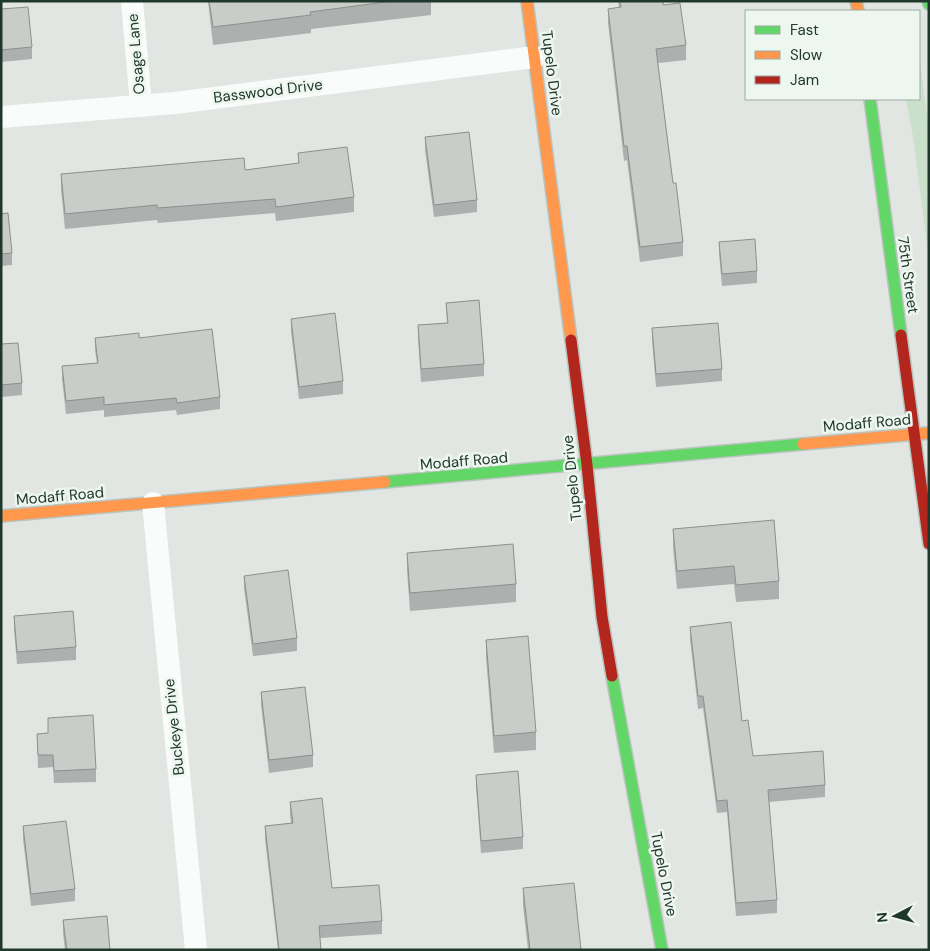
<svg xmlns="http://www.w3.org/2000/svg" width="930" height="951" viewBox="0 0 930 951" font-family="'DM Sans',sans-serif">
  <rect width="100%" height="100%" fill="#e1e6e2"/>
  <!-- green -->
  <path fill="#cae0ca" d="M 919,55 L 929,129 L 929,260 L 913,137 L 906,99 L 919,99 Z"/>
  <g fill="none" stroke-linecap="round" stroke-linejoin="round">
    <defs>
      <path id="fast" d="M 928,1 L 929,4
        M 870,99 L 901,335
        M 385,482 L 803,444
        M 612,676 L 662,950"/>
      <path id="slow" d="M 527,1 L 571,340
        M 856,1 L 858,11
        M 803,444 L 929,433
        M 1,516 L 385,482"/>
      <path id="jam" d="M 901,335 L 929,544
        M 571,340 L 587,465 L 602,617 L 612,676"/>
    </defs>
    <!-- fast casing -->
    <use href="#fast" stroke="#bac3bd" stroke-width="14"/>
    <!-- slow casing -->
    <use href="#slow" stroke="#bac3bd" stroke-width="14"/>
    <!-- jam casing -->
    <use href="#jam" stroke="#bac3bd" stroke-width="14"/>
    <!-- street -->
    <path stroke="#fafbfb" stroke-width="22" d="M 132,1 L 141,106
      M 1,117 L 175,103 L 535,57
      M 153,503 L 196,950"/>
    <!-- fast -->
    <use href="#fast" stroke="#63d668" stroke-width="11"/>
    <!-- slow -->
    <use href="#slow" stroke="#ff974d" stroke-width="11"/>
    <!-- jam -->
    <use href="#jam" stroke="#b3261e" stroke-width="11"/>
  </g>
  <!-- wall -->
  <path fill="#acb0ae" d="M 208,1 L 431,1 L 431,15 L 311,29 L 311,33 L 213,45 Z
    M 618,1 L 663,1 L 663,5 L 686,45 L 686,60 L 658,63 L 673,183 L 683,242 L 683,256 L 640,262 L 627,160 L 624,161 L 608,23 L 608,9 L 619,8 Z
    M 1,9 L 32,47 L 32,59 L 1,62 Z
    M 425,137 L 477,200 L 477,212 L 434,217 L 425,150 Z
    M 298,153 L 354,197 L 354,212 L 276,221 L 275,213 L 158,223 L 157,220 L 65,229 L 61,189 L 61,174 L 245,170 L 298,163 Z
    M 1,214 L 12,253 L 12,265 L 1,266 Z
    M 719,242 L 757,271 L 757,283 L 722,286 L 719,254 Z
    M 446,303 L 484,364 L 484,376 L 421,382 L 418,338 L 418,325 L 447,323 Z
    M 291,319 L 343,381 L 343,394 L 299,399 L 291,331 Z
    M 652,328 L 722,369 L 722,381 L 656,387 L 652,340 Z
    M 95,338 L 139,338 L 220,397 L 220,409 L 177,415 L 176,410 L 104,417 L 104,410 L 66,414 L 62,379 L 62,366 L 97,363 L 95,350 Z
    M 1,344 L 22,383 L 22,395 L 1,397 Z
    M 673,529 L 779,581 L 779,599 L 736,602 L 734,584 L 677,589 L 673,547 Z
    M 407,553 L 516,584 L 516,602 L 410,611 L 407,571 Z
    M 244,576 L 297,638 L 297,651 L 253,656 L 244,588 Z
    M 14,616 L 76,647 L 76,660 L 17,664 L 14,629 Z
    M 690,627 L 742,721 L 753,756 L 825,785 L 825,797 L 769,802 L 777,900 L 777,913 L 736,916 L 727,812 L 717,813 L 703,708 L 698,709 L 690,639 Z
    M 486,640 L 536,732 L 536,750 L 494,753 L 486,658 Z
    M 261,692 L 313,755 L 313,767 L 269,773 L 261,705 Z
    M 48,718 L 96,769 L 96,782 L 54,783 L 53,767 L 38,768 L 37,734 L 48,733 Z
    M 476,775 L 523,837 L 523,849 L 481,853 L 476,787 Z
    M 290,802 L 332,888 L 382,921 L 382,934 L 320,938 L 321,950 L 278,950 L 265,839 L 265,826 L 291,823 L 290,814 Z
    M 23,826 L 75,889 L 75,901 L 31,906 L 23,839 Z
    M 523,888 L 581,950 L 528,950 L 523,906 Z
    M 63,920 L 110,950 L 65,950 L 63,933 Z"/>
  <!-- building -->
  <path fill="#c8cdca" stroke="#8c908d" d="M 209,1 L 393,1 L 310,12 L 311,15 L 213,27 Z
    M 620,1 L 663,1 L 663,5 L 680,3 L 686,45 L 656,49 L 673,183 L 676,183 L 683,242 L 640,247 L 627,146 L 624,146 L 608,9 L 621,7 Z
    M 28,7 L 32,47 L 1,50 L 1,9 Z
    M 469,132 L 477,200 L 434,205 L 425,137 Z
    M 347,147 L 354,197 L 276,207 L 275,199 L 158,208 L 157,205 L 65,214 L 61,174 L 244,158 L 245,170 L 299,163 L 298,153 Z
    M 8,213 L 12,253 L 1,254 L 1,214 Z
    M 755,239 L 757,271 L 722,274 L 719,242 Z
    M 479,300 L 484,364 L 421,369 L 418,325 L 448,323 L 446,303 Z
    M 335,313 L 343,381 L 299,387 L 291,319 Z
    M 718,323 L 722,369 L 656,374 L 652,328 Z
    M 212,329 L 220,397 L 177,403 L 176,398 L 104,405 L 104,397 L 66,401 L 62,366 L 98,363 L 95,338 L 139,333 L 139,338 Z
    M 18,343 L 22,383 L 1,385 L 1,344 Z
    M 774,520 L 779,581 L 736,585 L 734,566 L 677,571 L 673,529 Z
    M 513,544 L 516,584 L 410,593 L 407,553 Z
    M 288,570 L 297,638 L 253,644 L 244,576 Z
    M 73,611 L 76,647 L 17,652 L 14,616 Z
    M 731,622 L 742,721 L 748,720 L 753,756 L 823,751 L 825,785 L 768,790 L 777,900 L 736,903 L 727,800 L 717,801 L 703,696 L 698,696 L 690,627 Z
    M 528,636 L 536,732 L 494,736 L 486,640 Z
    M 305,687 L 313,755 L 269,760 L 261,692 Z
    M 93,715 L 96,769 L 54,771 L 53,755 L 38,755 L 37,734 L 48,733 L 48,718 Z
    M 518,771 L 523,837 L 481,841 L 476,775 Z
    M 322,798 L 332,888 L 379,885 L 382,921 L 319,926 L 321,950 L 279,950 L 265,826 L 293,823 L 290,802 Z
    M 66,821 L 75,889 L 31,894 L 23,826 Z
    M 574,883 L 581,950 L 530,950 L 523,888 Z
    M 107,916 L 110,950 L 67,950 L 63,920 Z"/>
  <g text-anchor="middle" stroke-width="5" stroke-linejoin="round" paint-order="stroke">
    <!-- street labels -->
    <g font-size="15" fill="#20382c" stroke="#eef6f0">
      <text transform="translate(136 54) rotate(-95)" y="5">Osage Lane</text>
      <text transform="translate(552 73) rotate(83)" y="5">Tupelo Drive</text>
      <text transform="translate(268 91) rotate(-7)" y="5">Basswood Drive</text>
      <text transform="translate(908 275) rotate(82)" y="5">75th Street</text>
      <text transform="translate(867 423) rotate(-5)" y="5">Modaff Road</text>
      <text transform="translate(464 461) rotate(-5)" y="5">Modaff Road</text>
      <text transform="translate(572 478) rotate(-96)" y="5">Tupelo Drive</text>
      <text transform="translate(60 496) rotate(-5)" y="5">Modaff Road</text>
      <text transform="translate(174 727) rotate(-96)" y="5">Buckeye Drive</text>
      <text transform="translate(664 874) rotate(79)" y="5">Tupelo Drive</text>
    </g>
  </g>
  <!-- border -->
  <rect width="930" height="951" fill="none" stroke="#20382c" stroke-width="5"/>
  <!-- legend -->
  <rect x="745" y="10" width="175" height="90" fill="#eef6f0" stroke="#9caaa2"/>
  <rect x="755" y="26" width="25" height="8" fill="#63d668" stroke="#9caaa2"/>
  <text x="790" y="35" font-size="15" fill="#20382c">Fast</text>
  <rect x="755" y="51" width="25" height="8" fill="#ff974d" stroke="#9caaa2"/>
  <text x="790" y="60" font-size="15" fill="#20382c">Slow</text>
  <rect x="755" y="76" width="25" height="8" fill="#b3261e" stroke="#9caaa2"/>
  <text x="790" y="85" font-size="15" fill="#20382c">Jam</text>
  <!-- north arrow -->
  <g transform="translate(895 916) rotate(264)" stroke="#eef6f0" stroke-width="4" paint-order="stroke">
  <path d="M0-4L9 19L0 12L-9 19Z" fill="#20382c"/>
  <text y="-8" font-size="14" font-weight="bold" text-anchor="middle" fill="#20382c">N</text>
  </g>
</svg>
